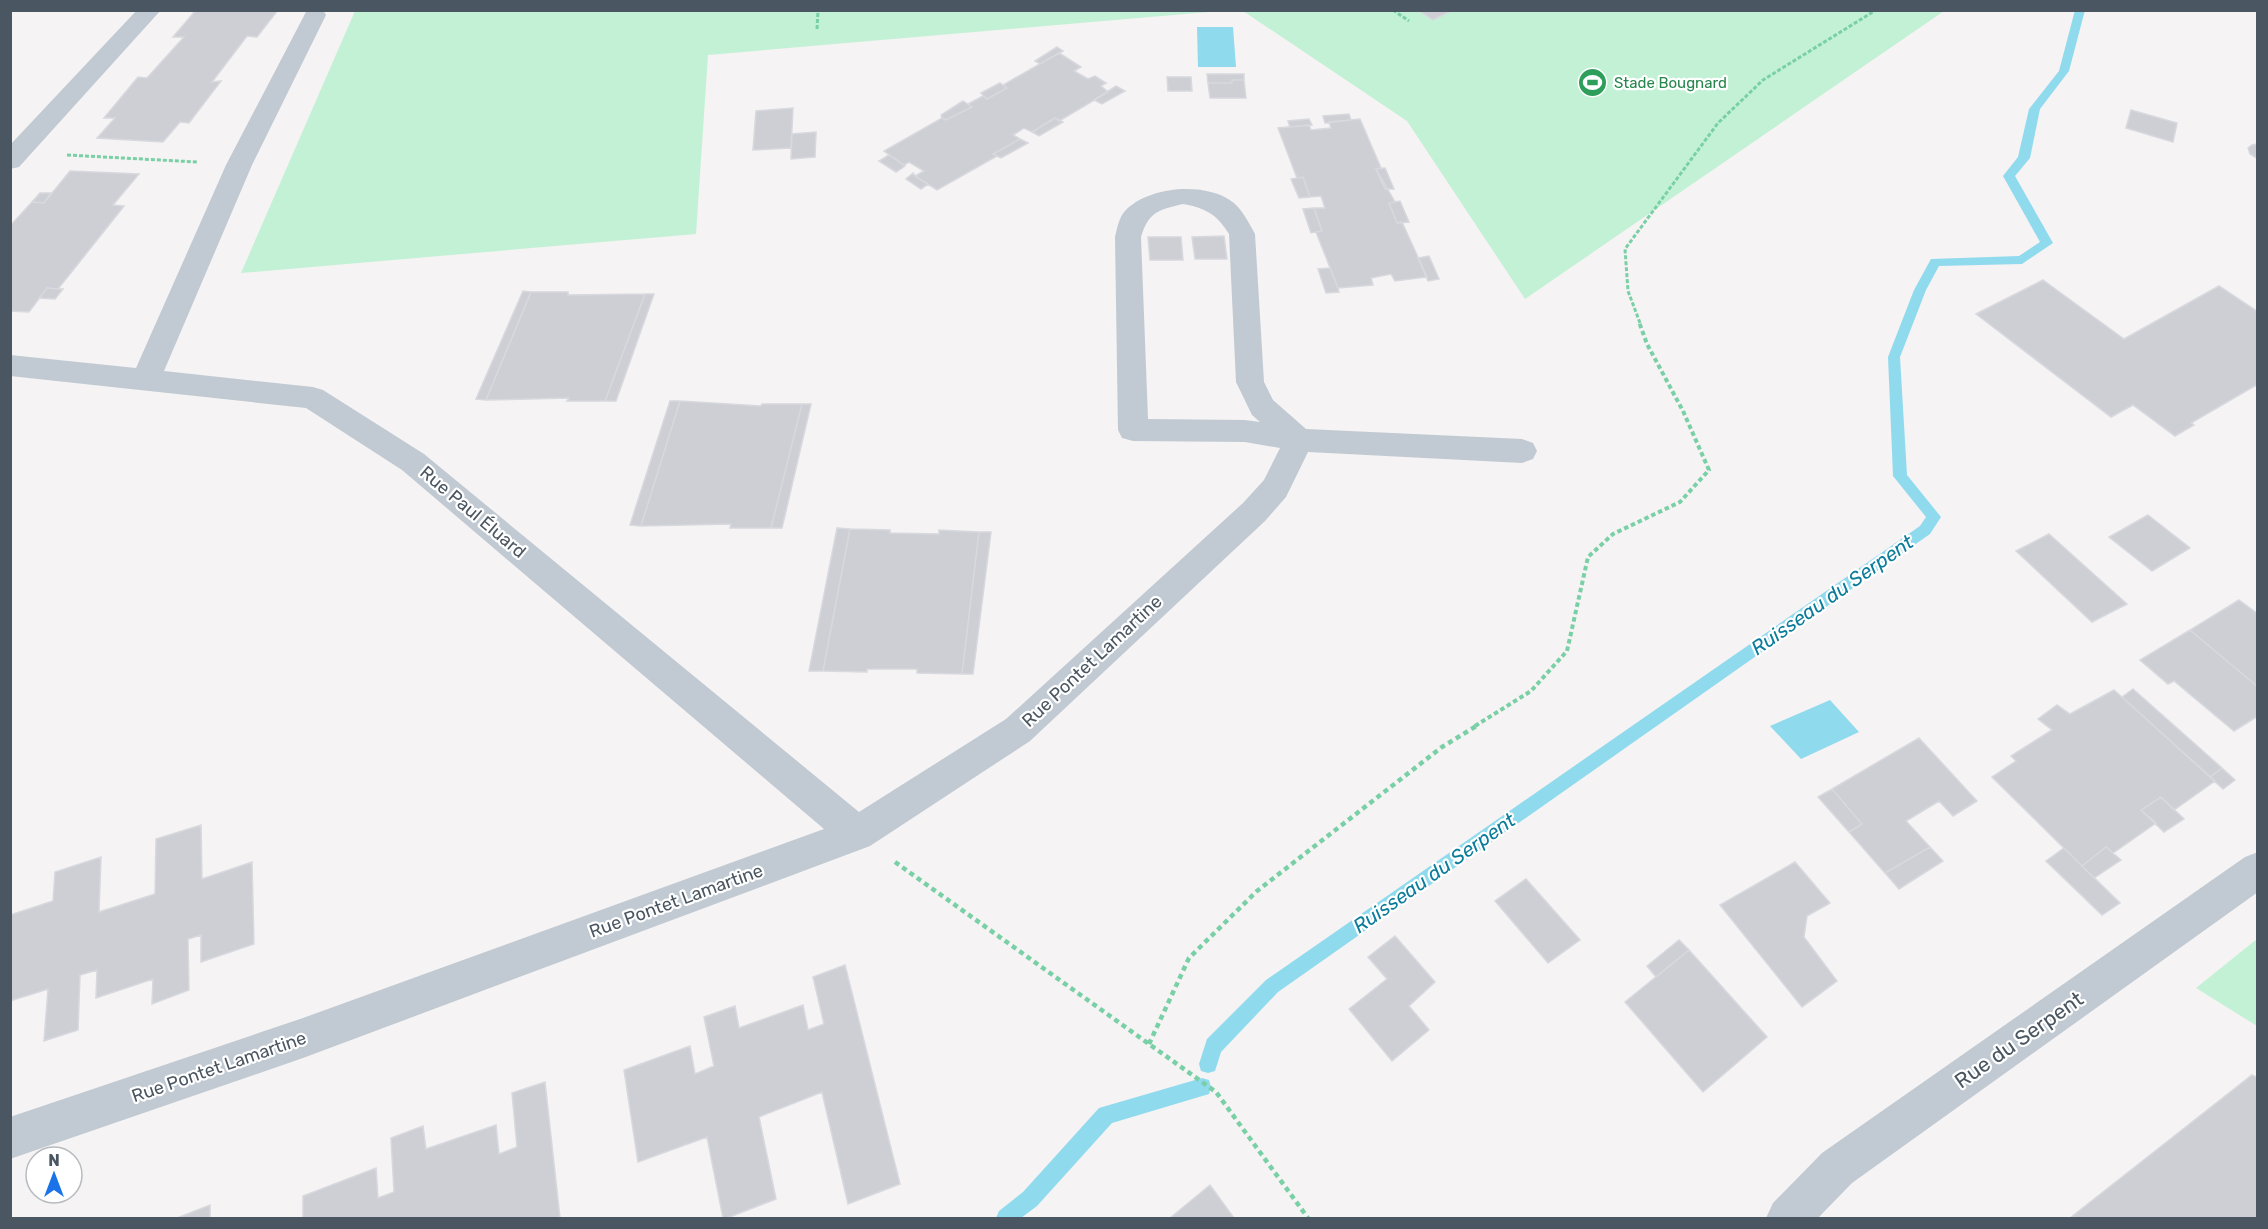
<svg xmlns="http://www.w3.org/2000/svg" width="2268" height="1229" viewBox="0 0 2268 1229" font-family="Rubik,sans-serif">
  <rect width="100%" height="100%" fill="#f5f3f3"/>
  <!-- green -->
  <path fill="#c3f1d5" d="M 355,11 L 355,10 L 1220,11 L 708,55 L 696,234 L 241,273 Z
    M 1243,11 L 1944,11 L 1525,299 L 1407,121 Z
    M 2257,939 L 2257,1026 L 2196,988 Z"/>
  <!-- water -->
  <path fill="#90daee" d="M 1197,27 L 1233,27 L 1236,67 L 1198,67 Z
    M 1830,700 L 1859,732 L 1801,759 L 1770,726 Z"/>
  <g fill="none" stroke-linecap="round" stroke-linejoin="round">
    <!-- stream -->
    <path fill="#90daee" fill-rule="evenodd" d="M 2075,10 L 2085,10 L 2069,71 L 2040,109 L 2030,158 L 2015,176 L 2053,243 L 2022,264 L 1939,266 L 1926,290 L 1900,357 L 1907,475 L 1941,517 L 1930,534 L 1278,992 L 1221,1052 L 1215,1071 L 1208,1073 L 1201,1071 L 1199,1064 L 1207,1039 L 1266,980 L 1920,526 L 1926,517 L 1893,476 L 1888,357 L 1914,290 L 1931,259 L 2019,256 L 2040,242 L 2003,176 L 2018,157 L 2029,109 L 2059,71 Z
      M 1202,1078 L 1209,1080 L 1211,1087 L 1209,1094 L 1112,1123 L 1037,1206 L 1021,1218 L 996,1218 L 999,1211 L 1023,1192 L 1099,1108 Z"/>
  </g>
  <!-- building -->
  <path fill="#cdcfd5" stroke="#d7d9de" stroke-width="1.5" d="M 196,10 L 278,10 L 257,37 L 247,36 L 212,82 L 221,81 L 189,123 L 180,122 L 163,142 L 97,138 L 115,118 L 104,118 L 138,77 L 147,78 L 184,37 L 173,37 Z
    M 1418,10 L 1453,10 L 1433,20 Z
    M 1057,47 L 1063,51 L 1040,64 L 1035,61 Z
    M 1059,53 L 1081,67 L 1074,71 L 1088,79 L 1095,76 L 1106,83 L 1101,86 L 1108,92 L 1059,121 L 1055,118 L 1032,132 L 1024,128 L 1013,135 L 1020,139 L 993,154 L 997,156 L 937,190 L 915,176 L 924,171 L 909,162 L 904,165 L 884,151 L 942,118 L 946,120 L 972,107 L 968,104 L 983,96 L 987,99 L 1007,88 L 1003,85 Z
    M 1207,74 L 1244,74 L 1244,80 L 1232,80 L 1232,83 L 1208,83 Z
    M 1167,77 L 1191,77 L 1192,91 L 1168,91 Z
    M 1232,80 L 1244,80 L 1246,98 L 1210,98 L 1208,83 L 1232,83 Z
    M 1000,83 L 1007,88 L 987,99 L 981,93 Z
    M 1116,86 L 1125,91 L 1102,104 L 1094,100 Z
    M 963,101 L 972,107 L 946,120 L 942,118 L 941,115 Z
    M 793,108 L 791,148 L 753,150 L 756,111 Z
    M 2131,110 L 2177,123 L 2173,142 L 2126,128 Z
    M 1349,114 L 1351,120 L 1325,123 L 1323,116 Z
    M 1055,118 L 1063,122 L 1039,136 L 1032,132 Z
    M 1309,119 L 1312,125 L 1290,127 L 1288,121 Z
    M 1360,119 L 1381,168 L 1376,169 L 1395,202 L 1389,203 L 1397,223 L 1402,222 L 1427,277 L 1395,281 L 1391,274 L 1371,278 L 1373,285 L 1338,288 L 1316,232 L 1322,231 L 1314,208 L 1325,208 L 1321,196 L 1310,197 L 1303,177 L 1297,178 L 1278,128 L 1309,125 L 1311,130 L 1331,128 L 1329,122 Z
    M 816,132 L 815,157 L 791,159 L 792,134 Z
    M 1020,139 L 1028,143 L 1001,158 L 993,154 Z
    M 2258,144 L 2258,159 L 2250,154 L 2248,148 L 2252,145 Z
    M 889,155 L 904,165 L 905,166 L 896,172 L 879,161 Z
    M 1385,168 L 1394,189 L 1385,189 L 1376,169 Z
    M 70,171 L 139,174 L 113,205 L 124,206 L 58,289 L 47,288 L 29,312 L 10,311 L 10,226 L 32,202 L 44,203 Z
    M 913,173 L 915,176 L 928,184 L 921,189 L 906,179 Z
    M 1303,177 L 1310,197 L 1299,198 L 1291,179 Z
    M 40,193 L 51,193 L 44,203 L 32,202 Z
    M 1400,201 L 1409,222 L 1397,223 L 1389,203 Z
    M 1314,208 L 1322,231 L 1311,233 L 1303,209 Z
    M 1224,236 L 1227,259 L 1195,259 L 1192,237 Z
    M 1148,237 L 1181,237 L 1183,260 L 1150,260 Z
    M 1429,256 L 1439,279 L 1428,281 L 1418,258 Z
    M 1330,268 L 1338,288 L 1339,292 L 1326,293 L 1318,269 Z
    M 2043,280 L 2124,339 L 2219,286 L 2258,312 L 2258,384 L 2191,423 L 2194,425 L 2175,436 L 2133,405 L 2111,417 L 1976,314 Z
    M 47,288 L 58,289 L 63,289 L 55,299 L 39,298 Z
    M 523,291 L 531,292 L 486,400 L 476,399 Z
    M 531,292 L 568,292 L 568,295 L 645,294 L 605,401 L 567,401 L 569,398 L 486,400 Z
    M 645,294 L 654,294 L 616,401 L 605,401 Z
    M 670,401 L 680,401 L 641,526 L 630,525 Z
    M 680,401 L 761,406 L 762,404 L 802,404 L 771,528 L 730,528 L 731,524 L 641,526 Z
    M 802,404 L 811,404 L 782,528 L 771,528 Z
    M 2148,515 L 2190,548 L 2152,571 L 2109,537 Z
    M 837,528 L 850,529 L 823,671 L 809,671 Z
    M 850,529 L 890,530 L 890,533 L 939,534 L 939,530 L 979,532 L 962,674 L 917,673 L 917,669 L 867,669 L 867,672 L 823,671 Z
    M 979,532 L 991,532 L 973,674 L 962,674 Z
    M 2049,534 L 2127,604 L 2092,622 L 2016,551 Z
    M 2239,600 L 2258,614 L 2258,687 L 2190,630 Z
    M 2190,630 L 2258,687 L 2258,716 L 2234,731 L 2174,681 L 2168,684 L 2140,660 Z
    M 2133,689 L 2222,768 L 2210,777 L 2122,697 Z
    M 2114,690 L 2215,781 L 2174,810 L 2161,797 L 2141,810 L 2156,823 L 2113,853 L 2106,847 L 2082,866 L 1992,777 L 2016,761 L 2011,756 L 2052,730 L 2038,719 L 2057,705 L 2070,714 Z
    M 1919,738 L 1977,801 L 1953,816 L 1939,801 L 1906,821 L 1930,847 L 1885,873 L 1849,832 L 1862,824 L 1832,789 Z
    M 2222,768 L 2235,780 L 2223,789 L 2210,777 Z
    M 1832,789 L 1862,824 L 1849,832 L 1818,797 Z
    M 2161,797 L 2184,819 L 2164,832 L 2141,810 Z
    M 201,825 L 202,879 L 252,862 L 254,944 L 201,962 L 201,935 L 188,939 L 189,990 L 152,1004 L 153,979 L 96,998 L 97,970 L 80,975 L 78,1030 L 44,1041 L 48,989 L 10,1001 L 10,915 L 53,901 L 55,872 L 101,857 L 99,912 L 155,894 L 156,839 Z
    M 1930,847 L 1943,861 L 1899,889 L 1885,873 Z
    M 2106,847 L 2121,860 L 2094,878 L 2082,866 Z
    M 2064,848 L 2082,866 L 2120,903 L 2102,915 L 2046,861 Z
    M 1795,862 L 1830,903 L 1807,916 L 1804,937 L 1837,981 L 1802,1007 L 1720,905 Z
    M 1526,879 L 1580,940 L 1548,963 L 1495,901 Z
    M 1395,936 L 1435,982 L 1409,1006 L 1429,1030 L 1392,1061 L 1349,1009 L 1387,979 L 1368,957 Z
    M 1679,940 L 1689,950 L 1656,977 L 1647,966 Z
    M 1689,950 L 1767,1037 L 1703,1092 L 1625,1002 Z
    M 845,965 L 900,1184 L 848,1204 L 822,1092 L 759,1117 L 776,1199 L 727,1218 L 723,1218 L 707,1137 L 638,1162 L 624,1070 L 690,1046 L 695,1074 L 714,1066 L 704,1017 L 735,1006 L 739,1028 L 803,1005 L 808,1030 L 824,1024 L 813,977 Z
    M 2252,1075 L 2258,1078 L 2258,1218 L 2070,1218 Z
    M 545,1082 L 560,1218 L 303,1218 L 303,1196 L 376,1168 L 378,1198 L 394,1192 L 391,1138 L 423,1126 L 426,1149 L 496,1125 L 499,1154 L 517,1147 L 512,1093 Z
    M 1210,1185 L 1234,1218 L 1170,1218 Z
    M 210,1205 L 210,1218 L 177,1218 Z"/>
  <g fill="none" stroke-linecap="round" stroke-linejoin="round">
    <!-- path-far2 -->
    <path stroke="#7ad0a6" stroke-width="3" stroke-dasharray="4 2" stroke-linecap="butt" d="M 1393,10 L 1409,21
      M 817,29 L 818,10
      M 67,155 L 197,162
      M 1640,323 L 1628,291 L 1625,249 L 1718,123 L 1763,80 L 1876,10"/>
    <!-- path-far1 -->
    <path stroke="#7ad0a6" stroke-width="4" stroke-dasharray="4.5 3" stroke-linecap="butt" d="M 1475,726 L 1531,691 L 1567,651 L 1588,557 L 1613,534 L 1680,502 L 1709,470 L 1683,411 L 1647,344 L 1639,322"/>
    <!-- path -->
    <path stroke="#7ad0a6" stroke-width="4.5" stroke-dasharray="5 4" stroke-linecap="butt" d="M 895,862 L 1216,1092 L 1308,1218
      M 1149,1044 L 1189,958 L 1257,891 L 1442,747 L 1478,725"/>
    <!-- minor -->
    <path fill="#c1cad2" fill-rule="evenodd" d="M 137,10 L 161,10 L 19,167 L 10,169 L 10,145 Z
      M 307,10 L 323,10 L 326,15 L 252,165 L 164,371 L 313,387 L 323,390 L 424,454 L 859,812 L 1006,719 L 1243,503 L 1264,480 L 1280,448 L 1245,442 L 1133,441 L 1122,438 L 1118,430 L 1115,237 C 1117,229 1119,217 1125,211 C 1148,186 1207,181 1234,203 C 1243,211 1249,223 1255,234 L 1264,382 L 1273,400 L 1306,429 L 1522,439 L 1533,443 L 1537,451 L 1533,459 L 1522,463 L 1308,452 L 1286,497 L 1265,521 L 1030,741 L 870,846 L 303,1058 L 10,1159 L 10,1117 L 303,1018 L 824,829 L 402,470 L 306,408 L 10,376 L 10,355 L 136,368 L 226,165 ZM 1183,204 C 1205,208 1217,214 1229,234 L 1236,382 L 1252,415 L 1260,422 L 1245,420 L 1148,419 L 1141,237 C 1149,211 1159,210 1183,204 Z
      M 2258,852 L 2258,892 L 1852,1183 L 1818,1218 L 1766,1218 L 1773,1203 L 1822,1153 L 2245,857 Z"/>
  </g>
  <!-- icons -->
  <defs>
    <symbol id="stadium-disc" viewBox="-11 -11 22 22"><circle r="9.5" fill="#2e9e5b" stroke="#fff"/><path d="M0-5a6.5 5 0 1 0 0 10a6.5 5 0 1 0 0-10ZM-3.5-1.8h7v3.6h-7Z" fill="#fff"/></symbol>
  </defs>
  <g fill-rule="evenodd">
    <use href="#stadium-disc" x="1576" y="66" width="33" height="33"/>
  </g>
  <g text-anchor="middle" stroke-width="4.5" stroke-linejoin="round" paint-order="stroke">
    <!-- far-leisure labels -->
    <g font-size="15" fill="#27864d" stroke="#fff" text-anchor="start">
      <text x="1614" y="88">Stade Bougnard</text>
    </g>
    <!-- street labels -->
    <g font-size="18" fill="#4a5661" stroke="#fff">
      <text transform="translate(473 512) rotate(40)" y="6">Rue Paul Éluard</text>
      <text transform="translate(1092 661) rotate(-43)" y="6">Rue Pontet Lamartine</text>
      <text transform="translate(676 901) rotate(-20)" y="6">Rue Pontet Lamartine</text>
      <text transform="translate(219 1067) rotate(-19)" y="6">Rue Pontet Lamartine</text>
    </g>
    <!-- water labels -->
    <g font-size="20" font-style="italic" fill="#0c7c9b" stroke="#fff">
      <text transform="translate(1832 595) rotate(-35)" y="7">Ruisseau du Serpent</text>
      <text transform="translate(1434 873) rotate(-35)" y="7">Ruisseau du Serpent</text>
    </g>
    <!-- near-street labels -->
    <g font-size="21" fill="#4a5661" stroke="#fff">
      <text transform="translate(2019 1040) rotate(-35)" y="7">Rue du Serpent</text>
    </g>
  </g>
  <!-- border -->
  <rect width="2268" height="1229" fill="none" stroke="#4a5661" stroke-width="24"/>
  <!-- north arrow -->
  <g transform="translate(54 1175)"><circle r="28" fill="#ffffff" stroke="#b7bbc0" stroke-width="1.5"/>
  <path d="M0-4.5L10 22L0 15L-10 22Z" fill="#1a73e8"/>
  <text y="-9" font-size="16" font-weight="bold" text-anchor="middle" fill="#4a5661">N</text>
  </g>
</svg>
